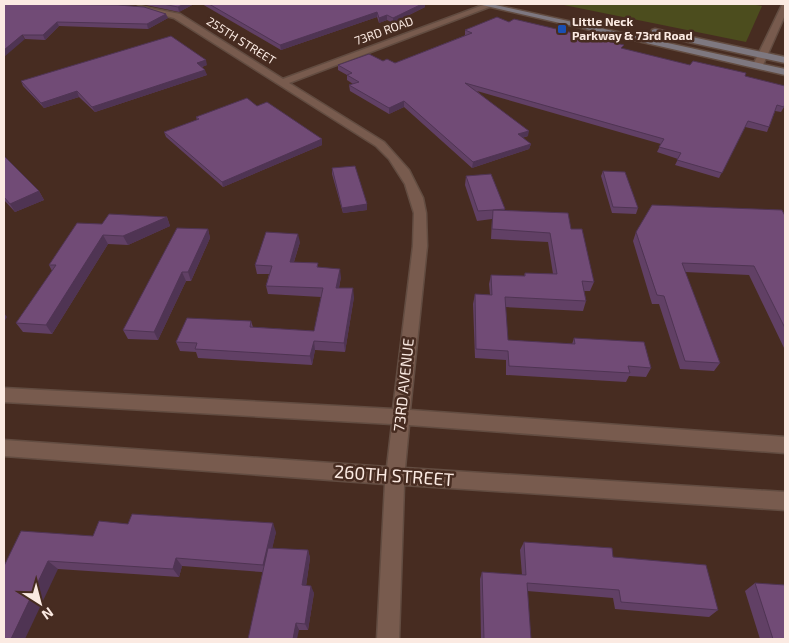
<svg xmlns="http://www.w3.org/2000/svg" width="789" height="643" viewBox="0 0 789 643" font-family="'Exo 2',sans-serif">
  <rect width="100%" height="100%" fill="#472c21"/>
  <!-- green -->
  <path fill="#4c4d1e" d="M 559,4 L 750,4 L 762,6 L 746,42 Z"/>
  <g fill="none" stroke-linecap="round" stroke-linejoin="round">
    <defs>
      <path id="street" d="M 486,4 L 497,4 L 289,83 L 384,142 L 409,170 L 423,198 L 426,213 L 427,246 L 410,410 L 785,437 L 785,453 L 409,425 L 405,468 L 785,492 L 785,510 L 404,485 L 399,639 L 377,639 L 385,484 L 4,456 L 4,440 L 387,467 L 392,424 L 4,402 L 4,388 L 393,409 L 413,246 L 414,213 L 405,184 L 389,159 L 376,146 L 174,18 L 135,8 L 139,6 L 180,14 L 283,79 Z
        M 782,5 L 785,5 L 785,15 L 763,65 L 761,67 L 755,67 L 753,65 Z"/>
      <path id="secondary" d="M 478,4 L 491,4 L 785,69 L 785,75 Z
        M 655,29 L 785,57 L 785,63 L 652,34 L 652,30 Z"/>
    </defs>
    <!-- street casing -->
    <use href="#street" stroke="#624c41" stroke-width="3"/>
    <!-- secondary casing -->
    <use href="#secondary" stroke="#624c41" stroke-width="3"/>
    <!-- street -->
    <use href="#street" fill="#785b4e" fill-rule="evenodd"/>
    <!-- secondary -->
    <use href="#secondary" fill="#7e7880" fill-rule="evenodd"/>
  </g>
  <!-- wall -->
  <path fill="#614065" d="M 4,4 L 168,18 L 148,29 L 59,26 L 45,40 L 25,39 Z
    M 141,4 L 194,4 L 179,12 Z
    M 202,4 L 425,4 L 425,7 L 393,23 L 387,20 L 379,23 L 377,17 L 281,50 Z
    M 509,22 L 690,65 L 745,76 L 784,107 L 781,112 L 775,111 L 767,132 L 745,127 L 719,178 L 675,165 L 678,159 L 657,152 L 661,144 L 477,91 L 528,136 L 522,138 L 531,144 L 529,149 L 472,168 L 404,107 L 389,114 L 350,91 L 349,85 L 353,84 L 347,80 L 347,75 L 338,70 L 338,65 L 383,61 L 395,63 L 466,35 L 465,35 L 465,30 Z
    M 207,65 L 202,67 L 207,75 L 95,112 L 79,97 L 44,108 L 23,86 L 21,81 Z
    M 257,106 L 322,139 L 322,145 L 223,187 L 166,137 L 164,132 L 197,120 L 196,117 Z
    M 4,156 L 39,191 L 44,200 L 15,212 L 4,200 Z
    M 332,168 L 367,210 L 343,213 L 332,174 Z
    M 603,171 L 638,208 L 636,214 L 612,213 L 601,176 Z
    M 466,176 L 505,209 L 504,210 L 571,229 L 594,282 L 590,291 L 584,291 L 586,301 L 583,311 L 505,307 L 508,340 L 572,344 L 574,338 L 651,368 L 646,377 L 629,376 L 626,382 L 506,375 L 506,360 L 475,358 L 473,304 L 475,294 L 490,295 L 489,284 L 491,275 L 524,276 L 525,273 L 553,274 L 548,242 L 491,239 L 492,219 L 477,221 L 465,185 Z
    M 785,216 L 785,350 L 749,275 L 685,272 L 720,363 L 714,371 L 680,369 L 659,304 L 652,304 L 633,241 L 636,232 Z
    M 167,217 L 170,226 L 128,245 L 108,244 L 52,334 L 23,332 L 16,323 L 52,271 L 49,265 L 102,224 Z
    M 208,229 L 210,238 L 191,281 L 186,281 L 158,340 L 128,339 L 123,330 Z
    M 300,242 L 294,262 L 318,263 L 318,267 L 341,277 L 339,288 L 354,297 L 345,352 L 315,350 L 312,365 L 198,358 L 196,352 L 180,351 L 176,342 L 251,321 L 253,327 L 314,331 L 321,297 L 268,294 L 266,286 L 269,274 L 257,274 L 255,265 Z
    M 128,524 L 276,532 L 272,548 L 308,550 L 310,558 L 306,586 L 314,593 L 308,630 L 299,630 L 262,572 L 182,566 L 179,577 L 58,569 L 4,566 Z
    M 524,542 L 613,557 L 718,610 L 709,617 L 615,609 L 613,598 L 527,591 L 531,639 L 481,639 L 480,579 L 482,572 L 522,575 L 520,550 Z
    M 755,583 L 785,639 L 760,639 L 745,591 Z"/>
  <!-- shaded-wall -->
  <path fill="#4f3453" d="M 184,4 L 194,4 L 179,12 L 178,7 Z
    M 422,4 L 425,4 L 425,7 L 393,23 L 393,18 Z
    M 377,12 L 377,17 L 281,50 L 280,45 Z
    M 166,14 L 168,18 L 148,29 L 147,24 Z
    M 387,15 L 387,20 L 379,23 L 379,18 Z
    M 57,22 L 59,26 L 45,40 L 43,35 Z
    M 22,35 L 25,39 L 4,57 L 4,50 Z
    M 206,60 L 207,65 L 198,68 L 197,63 Z
    M 205,70 L 207,75 L 95,112 L 92,107 Z
    M 77,91 L 79,97 L 44,108 L 41,103 Z
    M 404,101 L 404,107 L 389,114 L 389,108 Z
    M 529,131 L 528,136 L 517,139 L 518,134 Z
    M 322,139 L 322,145 L 223,187 L 222,182 Z
    M 531,144 L 529,149 L 472,168 L 473,162 Z
    M 39,191 L 44,200 L 15,212 L 10,204 Z
    M 367,204 L 367,210 L 343,213 L 342,208 Z
    M 167,217 L 170,226 L 128,245 L 123,236 Z
    M 208,229 L 210,238 L 191,281 L 188,272 Z
    M 298,234 L 300,242 L 291,271 L 290,262 Z
    M 103,235 L 108,244 L 52,334 L 46,325 Z
    M 340,269 L 341,277 L 337,296 L 336,288 Z
    M 182,272 L 186,281 L 158,340 L 154,332 Z
    M 353,288 L 354,297 L 345,352 L 344,343 Z
    M 4,313 L 7,317 L 4,322 Z
    M 314,341 L 315,350 L 312,365 L 310,356 Z
    M 273,523 L 276,532 L 267,572 L 263,565 Z
    M 308,550 L 310,558 L 305,593 L 302,585 Z
    M 176,558 L 182,566 L 179,577 L 173,569 Z
    M 48,561 L 58,569 L 25,639 L 11,639 Z
    M 311,586 L 314,593 L 308,630 L 305,624 Z
    M 296,623 L 299,630 L 297,639 L 293,639 Z"/>
  <!-- building -->
  <path fill="#714b76" stroke="#4f3453" d="M 4,4 L 118,5 L 144,7 L 166,14 L 147,24 L 57,22 L 43,35 L 22,35 L 4,50 Z
    M 163,4 L 184,4 L 178,7 Z
    M 209,4 L 422,4 L 393,18 L 387,15 L 379,18 L 377,12 L 280,45 Z
    M 497,17 L 509,22 L 514,19 L 624,45 L 621,48 L 690,65 L 693,61 L 746,73 L 745,76 L 785,86 L 785,102 L 784,107 L 777,105 L 769,127 L 748,121 L 722,173 L 677,160 L 681,153 L 659,147 L 664,139 L 465,83 L 529,131 L 518,134 L 531,144 L 473,162 L 404,101 L 389,108 L 349,85 L 359,82 L 347,75 L 352,73 L 338,65 L 369,54 L 383,61 L 387,59 L 395,63 L 472,33 L 465,30 Z
    M 171,36 L 206,60 L 197,63 L 205,70 L 92,107 L 77,91 L 41,103 L 21,81 Z
    M 247,98 L 257,106 L 267,102 L 322,139 L 222,182 L 164,132 L 199,119 L 196,117 Z
    M 4,156 L 39,191 L 10,204 L 4,197 Z
    M 355,166 L 367,204 L 342,208 L 332,168 Z
    M 603,171 L 625,172 L 638,208 L 613,207 Z
    M 491,174 L 505,209 L 493,210 L 568,213 L 571,229 L 582,229 L 594,282 L 582,281 L 586,301 L 505,297 L 508,340 L 575,344 L 574,338 L 644,342 L 651,368 L 628,366 L 630,373 L 509,366 L 508,351 L 476,349 L 475,294 L 492,295 L 491,275 L 525,276 L 525,273 L 557,274 L 550,233 L 492,229 L 493,210 L 478,211 L 466,176 Z
    M 652,205 L 782,210 L 785,216 L 785,328 L 754,266 L 682,263 L 720,363 L 685,361 L 664,296 L 657,295 L 636,232 Z
    M 109,214 L 167,217 L 123,236 L 103,235 L 46,325 L 16,323 L 56,265 L 49,265 L 77,223 L 102,224 Z
    M 177,228 L 208,229 L 188,272 L 182,272 L 154,332 L 123,330 Z
    M 266,232 L 298,234 L 290,262 L 318,263 L 317,267 L 340,269 L 336,288 L 353,288 L 344,343 L 314,341 L 310,356 L 195,349 L 197,343 L 176,342 L 187,318 L 251,321 L 250,327 L 314,331 L 323,288 L 266,286 L 272,266 L 255,265 Z
    M 132,514 L 273,523 L 263,565 L 176,558 L 173,569 L 48,561 L 11,639 L 4,639 L 4,566 L 21,531 L 93,536 L 99,521 L 128,524 Z
    M 524,542 L 612,548 L 613,557 L 706,565 L 718,610 L 621,602 L 619,590 L 527,583 L 531,639 L 484,639 L 482,572 L 526,575 Z
    M 268,548 L 308,550 L 302,585 L 311,586 L 305,624 L 296,623 L 293,639 L 248,639 Z
    M 755,583 L 785,585 L 785,639 L 773,639 Z"/>
  <!-- markers -->
  <rect fill="#1a4fb4" stroke="#472c21" stroke-width="2" x="557" y="24" width="10" height="10" rx="2.5"/>
  <g text-anchor="middle" stroke-width="5" stroke-linejoin="round" paint-order="stroke">
    <!-- far-poi labels -->
    <g font-size="12" font-weight="bold" fill="#fbeae2" stroke="#472c21" text-anchor="start">
      <text x="572" y="26">Little Neck<tspan x="572" dy="14">Parkway &amp; 73rd Road</tspan></text>
    </g>
    <!-- far-street labels -->
    <g font-size="12" fill="#fbeae2" stroke="#472c21">
      <text transform="translate(384 31) rotate(-20)" y="4">73RD ROAD</text>
      <text transform="translate(241 41) rotate(32)" y="4">255TH STREET</text>
    </g>
    <!-- street labels -->
    <g font-size="15" fill="#fbeae2" stroke="#472c21">
      <text transform="translate(404 385) rotate(-84)" y="5">73RD AVENUE</text>
    </g>
    <!-- near-street labels -->
    <g font-size="18" fill="#fbeae2" stroke="#472c21">
      <text transform="translate(394 476) rotate(4)" y="6">260TH STREET</text>
    </g>
  </g>
  <!-- border -->
  <rect width="789" height="643" fill="none" stroke="#fbeae2" stroke-width="10"/>
  <!-- north arrow -->
  <g transform="translate(40 603) rotate(144)" stroke="#472c21" stroke-width="4" paint-order="stroke">
  <path d="M0-4L9 19L0 12L-9 19Z" fill="#fbeae2"/>
  <text y="-8" font-size="14" font-weight="bold" text-anchor="middle" fill="#fbeae2">N</text>
  </g>
</svg>
